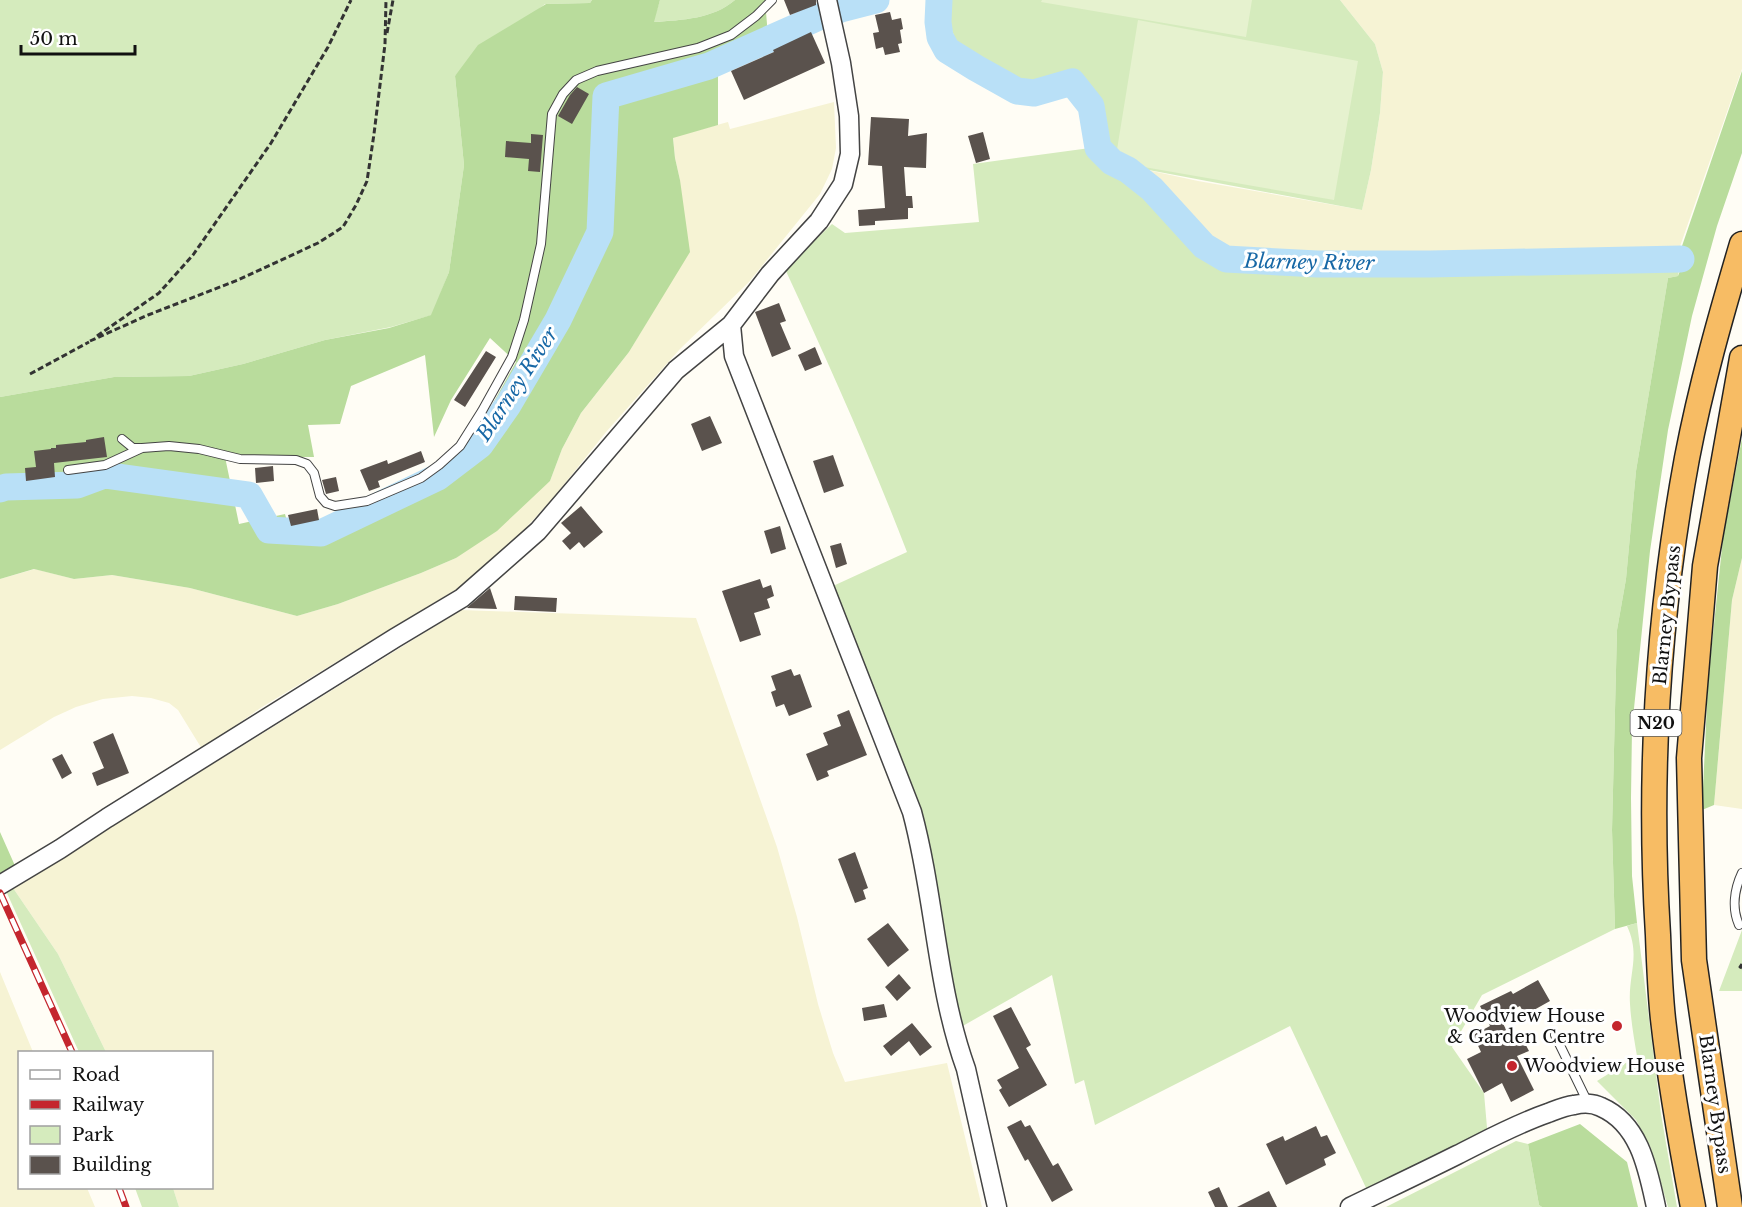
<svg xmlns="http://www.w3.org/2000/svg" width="1742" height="1207" viewBox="0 0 1742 1207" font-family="'Libre Baskerville',serif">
  <rect width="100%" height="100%" fill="#fffdf5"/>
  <!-- farmland -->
  <path fill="#f6f3d4" d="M 1340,0 L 1742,0 L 1742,69 L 1677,255 L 1406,262 L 1337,262 L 1229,257 L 1221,253 L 1207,242 L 1166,196 L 1138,168 L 1198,181 L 1362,210 L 1371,170 L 1380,113 L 1383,72 L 1375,44 Z
    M 834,102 L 836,148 L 832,169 L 820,194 L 749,282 L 680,349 L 606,432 L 554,497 L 512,543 L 460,587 L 262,707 L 202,749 L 178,710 L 169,703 L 151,698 L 132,696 L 103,699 L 76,707 L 54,717 L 0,750 L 0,579 L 35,569 L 74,579 L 112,575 L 190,588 L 297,616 L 338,604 L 421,573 L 456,558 L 550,481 L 562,449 L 581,413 L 629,352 L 654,310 L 680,180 L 675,158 L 673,137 L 728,122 L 730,129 Z
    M 1742,558 L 1742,809 L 1714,805 L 1732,600 Z
    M 461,610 L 696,618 L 777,847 L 797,917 L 818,1004 L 833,1053 L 845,1082 L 947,1063 L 982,1207 L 179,1207 L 173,1188 L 212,1188 L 212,1052 L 106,1052 L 58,954 L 11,885 L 231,753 Z
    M 0,972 L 33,1052 L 20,1052 L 20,1188 L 87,1188 L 95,1207 L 0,1207 Z"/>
  <!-- green -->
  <path fill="#d5ebbd" d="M 0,0 L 592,0 L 590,3 L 545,4 L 455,76 L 464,165 L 449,272 L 432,315 L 391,327 L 325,340 L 243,364 L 189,376 L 114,377 L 0,397 Z
    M 660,0 L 735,0 C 713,19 682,20 653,22 Z
    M 947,0 L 1340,0 L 1375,44 L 1383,72 L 1380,113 L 1371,170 L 1362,210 L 1138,168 L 1115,162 L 1099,107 L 1082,79 L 1072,75 C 1062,78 1050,84 1041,84 C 1017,83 971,65 959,45 C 950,31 948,16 947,0 Z
    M 1090,148 L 1128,170 L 1152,189 L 1204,246 L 1226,259 L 1345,264 L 1681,259 L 1678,276 L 1668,278 L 1636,471 L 1626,579 L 1617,630 L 1612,830 L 1615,929 L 1482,995 L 1452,1047 L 1484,1093 L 1488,1139 L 1367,1190 L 1290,1026 L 1095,1125 L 1084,1080 L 1075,1084 L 1052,975 L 954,1031 L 928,886 L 833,586 L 907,552 C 870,456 828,362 785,269 L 832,224 L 845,233 L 979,222 L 973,164 Z
    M 11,885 L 58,954 L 106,1052 L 79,1052 L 6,891 Z
    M 1637,923 L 1661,1114 L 1677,1207 L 1668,1207 L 1650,1146 L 1636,1120 L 1597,1081 L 1637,1056 C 1634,1039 1631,1021 1630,1004 C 1628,974 1641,956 1627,926 Z
    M 1742,930 L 1742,991 L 1719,991 Z
    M 1516,1141 L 1528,1144 L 1539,1205 L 1542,1207 L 1386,1207 Z
    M 135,1188 L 173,1188 L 179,1207 L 142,1207 Z"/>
  <!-- forest -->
  <path fill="#b9dc9c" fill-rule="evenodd" d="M 592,0 L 660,0 L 654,22 C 682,20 713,19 735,0 L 765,0 L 769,48 L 718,72 L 718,125 L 673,138 L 675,158 L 680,180 L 690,252 L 629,352 L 581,413 L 562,449 L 550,481 L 497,531 L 456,558 L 421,573 L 338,604 L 297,616 L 190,588 L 112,575 L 74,579 L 34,569 L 0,579 L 0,397 L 114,377 L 189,376 L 243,364 L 325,340 L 389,328 L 431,315 L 449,272 L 464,165 L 455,76 L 478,45 L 546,4 L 590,3 ZM 490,338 L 516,362 L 477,432 L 435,475 L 368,507 L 318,522 L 289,529 L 285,514 L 239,524 L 225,457 L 314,457 L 308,425 L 340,424 L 351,386 L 425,355 L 434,437 L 451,400 Z
    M 1742,71 L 1742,153 L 1717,226 L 1692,316 L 1668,430 L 1650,551 L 1632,728 L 1631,798 L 1632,876 L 1637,923 L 1615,929 L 1612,830 L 1617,630 L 1626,579 L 1636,471 L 1668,278 L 1678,276 L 1688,250 L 1682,246 Z
    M 1742,438 L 1742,558 L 1732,600 L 1714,805 L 1702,810 L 1708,682 L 1723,538 Z
    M 0,832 L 16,868 L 1,875 L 0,873 Z
    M 1580,1124 L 1627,1162 L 1638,1207 L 1542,1207 L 1539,1205 L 1528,1144 Z"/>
  <!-- pitch -->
  <path fill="#e6f2cf" d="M 1042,0 L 1252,0 L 1246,37 L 1041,2 Z
    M 1138,20 L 1358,61 L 1334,200 L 1115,162 Z"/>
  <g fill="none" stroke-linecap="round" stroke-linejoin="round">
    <!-- river -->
    <path stroke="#b9e0f7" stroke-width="27" d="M 939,0 L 938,22 L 940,37 L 947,50 L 976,68 L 1017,91 L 1034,93 L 1072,82 L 1091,106 L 1098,148 L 1112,162 L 1128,170 L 1152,189 L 1204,246 L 1226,259 L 1317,264 L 1430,264 L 1681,259
      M 0,489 L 6,487 L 77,485 L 104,475 L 249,495 L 269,530 L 321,533 L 438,477 L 480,445 L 508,405 L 558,320 L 600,232 L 606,96 L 709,66 L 819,17 L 841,9 L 876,0"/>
  </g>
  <!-- building -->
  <path fill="#5a524d" d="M 784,0 L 816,0 L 816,5 L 790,15 Z
    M 890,12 L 892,20 L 901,18 L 903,29 L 900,30 L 902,43 L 898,44 L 900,52 L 885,55 L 883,47 L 876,49 L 873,33 L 879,32 L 875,15 Z
    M 811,32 L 825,63 L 744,100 L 731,71 L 774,52 L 773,50 Z
    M 577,87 L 589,94 L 572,124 L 558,116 L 570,95 Z
    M 871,117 L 909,119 L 908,136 L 927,133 L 926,168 L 904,167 L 906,196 L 912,196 L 913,208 L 908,208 L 908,219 L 875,221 L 875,225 L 859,226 L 858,210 L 885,208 L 882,166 L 868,165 Z
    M 983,132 L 990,159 L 976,163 L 968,136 Z
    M 531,134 L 543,135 L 540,172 L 528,171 L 529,159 L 505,157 L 506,141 L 531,143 Z
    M 779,303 L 786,321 L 780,323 L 791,349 L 772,357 L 755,312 Z
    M 815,347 L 822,364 L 805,371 L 798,355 Z
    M 486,351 L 496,357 L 465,407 L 454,400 Z
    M 710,416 L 722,443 L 702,451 L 691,424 Z
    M 104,437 L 107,457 L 54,463 L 55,477 L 26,481 L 25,468 L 36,467 L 34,451 L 51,449 L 51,448 L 56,448 L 56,445 L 86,442 L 86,440 Z
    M 421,451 L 425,462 L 378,481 L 380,487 L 369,491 L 360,470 L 387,460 L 388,464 Z
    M 833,455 L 844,486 L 824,493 L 813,461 Z
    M 273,466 L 274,481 L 256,483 L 255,468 Z
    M 336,477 L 339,491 L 326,494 L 322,480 Z
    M 581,506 L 603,532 L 584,548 L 579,542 L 570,550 L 562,541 L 571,533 L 561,523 Z
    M 317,509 L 319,520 L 291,526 L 288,515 Z
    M 780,526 L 786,549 L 771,554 L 764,531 Z
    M 841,543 L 847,564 L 836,568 L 830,546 Z
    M 760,579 L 763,588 L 771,585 L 774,596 L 767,599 L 770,608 L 754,613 L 761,635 L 740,642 L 722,591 Z
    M 490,588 L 497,609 L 467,608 L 469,606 Z
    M 515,596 L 557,598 L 556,612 L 514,610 Z
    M 791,669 L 794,676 L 800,674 L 812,707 L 789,716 L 784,704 L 776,707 L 771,692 L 776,690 L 771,676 Z
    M 849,710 L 867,755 L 827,771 L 829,776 L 817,781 L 806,754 L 828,745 L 823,733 L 841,726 L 837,715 Z
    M 113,733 L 129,773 L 97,786 L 92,773 L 104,768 L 93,742 Z
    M 62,754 L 72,773 L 62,779 L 52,759 Z
    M 855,852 L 868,888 L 863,890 L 866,899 L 855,903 L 838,859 Z
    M 888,923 L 909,950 L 888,967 L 867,939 Z
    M 899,974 L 911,988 L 897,1001 L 885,987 Z
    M 1538,980 L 1550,1001 L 1525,1015 L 1520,1006 L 1499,1016 L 1510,1037 L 1519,1032 L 1529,1051 L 1517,1056 L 1534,1090 L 1511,1102 L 1502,1083 L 1484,1093 L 1467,1059 L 1481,1052 L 1473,1035 L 1490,1026 L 1480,1006 L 1511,991 L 1513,994 Z
    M 884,1004 L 887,1017 L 864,1021 L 862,1008 Z
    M 1011,1007 L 1031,1045 L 1026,1048 L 1047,1085 L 1009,1107 L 999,1090 L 1002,1088 L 997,1080 L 1019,1068 L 993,1016 Z
    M 912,1023 L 932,1047 L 920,1056 L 909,1041 L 891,1056 L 883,1046 Z
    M 1021,1120 L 1025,1127 L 1030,1125 L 1053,1166 L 1058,1163 L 1073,1190 L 1052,1202 L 1028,1159 L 1025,1161 L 1007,1127 Z
    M 1316,1126 L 1321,1137 L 1327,1135 L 1336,1153 L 1324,1159 L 1326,1165 L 1286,1185 L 1266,1144 L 1283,1136 L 1285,1141 Z
    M 1219,1187 L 1228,1207 L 1215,1207 L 1208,1192 Z
    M 1269,1191 L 1277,1207 L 1237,1207 Z"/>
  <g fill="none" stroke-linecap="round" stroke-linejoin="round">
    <defs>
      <path id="service" d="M 122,439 L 133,448 L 140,448
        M 68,470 L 105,465 L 142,448 L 169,446 L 199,449 L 240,459 L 296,460 L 307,464 L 314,473 L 320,496 L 326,503 L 335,506 L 367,501 L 421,478 L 439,465 L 460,446 L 482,411 L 512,357 L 524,320 L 541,244 L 552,114 L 563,94 L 576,80 L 597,71 L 698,48 L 731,35 L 756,16 L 772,0
        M 1739,925 C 1732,909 1734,890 1742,873
        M 1555,1035 L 1588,1103"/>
      <path id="tertiary" d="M 731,325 L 734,356 L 912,812 C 935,897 936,986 966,1069 L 997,1207
        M 0,885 L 60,849 L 107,818 L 395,638 L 462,598 L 538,531 L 676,370 L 731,325 L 770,274 L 819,221 L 843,184 L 850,154 L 849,116 L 841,63 L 827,0
        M 1350,1207 C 1385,1190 1421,1173 1457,1155 C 1487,1140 1516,1124 1548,1113 C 1556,1110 1565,1106 1574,1105 C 1582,1103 1593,1103 1601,1107 C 1640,1124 1648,1170 1656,1207"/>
      <path id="trunk" d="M 1693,1207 C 1681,1144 1670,1082 1663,1019 C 1660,991 1659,963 1658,935 C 1648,776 1658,615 1687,458 C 1701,385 1721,315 1742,244
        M 1730,1207 L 1694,960 L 1689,758 L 1705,566 L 1742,358"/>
    </defs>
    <!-- service casing -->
    <use href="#service" stroke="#444" stroke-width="10"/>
    <!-- tertiary casing -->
    <use href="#tertiary" stroke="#444" stroke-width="21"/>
    <!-- trunk casing -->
    <use href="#trunk" stroke="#222" stroke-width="27"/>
    <!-- path -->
    <path stroke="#333" stroke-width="3" stroke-dasharray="6 3" stroke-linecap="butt" d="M 387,33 L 393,0
      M 97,336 L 159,293 L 193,255 L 271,143 L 328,47 L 351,0
      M 90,341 L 148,315 L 238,280 L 318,243 L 343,227 L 356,205 L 367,181 L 374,134 L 385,44 L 386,0
      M 30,374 L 89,342
      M 1742,964 L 1740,967 L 1742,968"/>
    <!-- service -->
    <use href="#service" stroke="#fff" stroke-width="8"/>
    <!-- tertiary -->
    <use href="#tertiary" stroke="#fff" stroke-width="18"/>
    <!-- trunk -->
    <use href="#trunk" stroke="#f7bc64" stroke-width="24"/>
    <defs>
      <path id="rail" d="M 0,893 L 72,1052
        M 119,1188 L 126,1207"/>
    </defs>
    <!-- rail casing -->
    <use href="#rail" stroke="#c4262e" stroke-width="7"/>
    <!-- rail -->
    <use href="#rail" stroke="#fff" stroke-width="4.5" stroke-dasharray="14" stroke-linecap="butt"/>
  </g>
  <!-- markers -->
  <g fill="#c4262e" stroke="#fff" stroke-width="2">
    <circle cx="1617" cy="1026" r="6"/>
    <circle cx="1512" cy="1066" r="6"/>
  </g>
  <g text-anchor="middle" stroke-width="6" stroke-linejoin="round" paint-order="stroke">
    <!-- shield labels -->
    <rect fill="#fff" stroke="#585858" stroke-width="1.5" x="1630.5" y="710" width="51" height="26" rx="4.5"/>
    <g font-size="16" font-weight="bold" fill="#111">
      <text x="1656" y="729">N20</text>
    </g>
    <!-- street labels -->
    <g font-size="18" fill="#111" stroke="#fff">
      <text transform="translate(1667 615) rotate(-84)" y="6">Blarney Bypass</text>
      <text transform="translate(1715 1104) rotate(82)" y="6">Blarney Bypass</text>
    </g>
    <!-- poi labels -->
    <g font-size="18" fill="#111" stroke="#fff" text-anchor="end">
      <text x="1605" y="1022">Woodview House<tspan x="1605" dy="21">&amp; Garden Centre</tspan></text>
      <text x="1524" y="1072" text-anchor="start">Woodview House</text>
    </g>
    <!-- water labels -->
    <g font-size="20" font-style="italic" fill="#1768a6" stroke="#fff">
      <text transform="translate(1309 262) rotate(1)" y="7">Blarney River</text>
      <text transform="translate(517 384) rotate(-57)" y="7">Blarney River</text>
    </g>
  </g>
  <!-- legend -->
  <rect x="18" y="1051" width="195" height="138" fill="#ffffff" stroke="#a0a0a0" stroke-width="1.5"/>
  <rect x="30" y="1070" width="30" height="9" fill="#ffffff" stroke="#a0a0a0" stroke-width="1.5"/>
  <text x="72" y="1081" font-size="18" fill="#111111">Road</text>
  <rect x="30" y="1100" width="30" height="9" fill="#c4262e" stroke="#a0a0a0" stroke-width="1.5"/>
  <text x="72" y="1111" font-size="18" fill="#111111">Railway</text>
  <rect x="30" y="1126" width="30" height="18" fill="#d5ebbd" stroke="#a0a0a0" stroke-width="1.5"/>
  <text x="72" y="1141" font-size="18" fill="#111111">Park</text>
  <rect x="30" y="1156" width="30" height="18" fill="#5a524d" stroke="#a0a0a0" stroke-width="1.5"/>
  <text x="72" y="1171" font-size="18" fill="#111111">Building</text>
  <!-- scale -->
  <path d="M21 45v9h114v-9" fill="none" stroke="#111111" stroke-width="3"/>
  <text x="30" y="45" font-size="18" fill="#111111" stroke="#ffffff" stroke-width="4.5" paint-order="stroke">50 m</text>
</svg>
